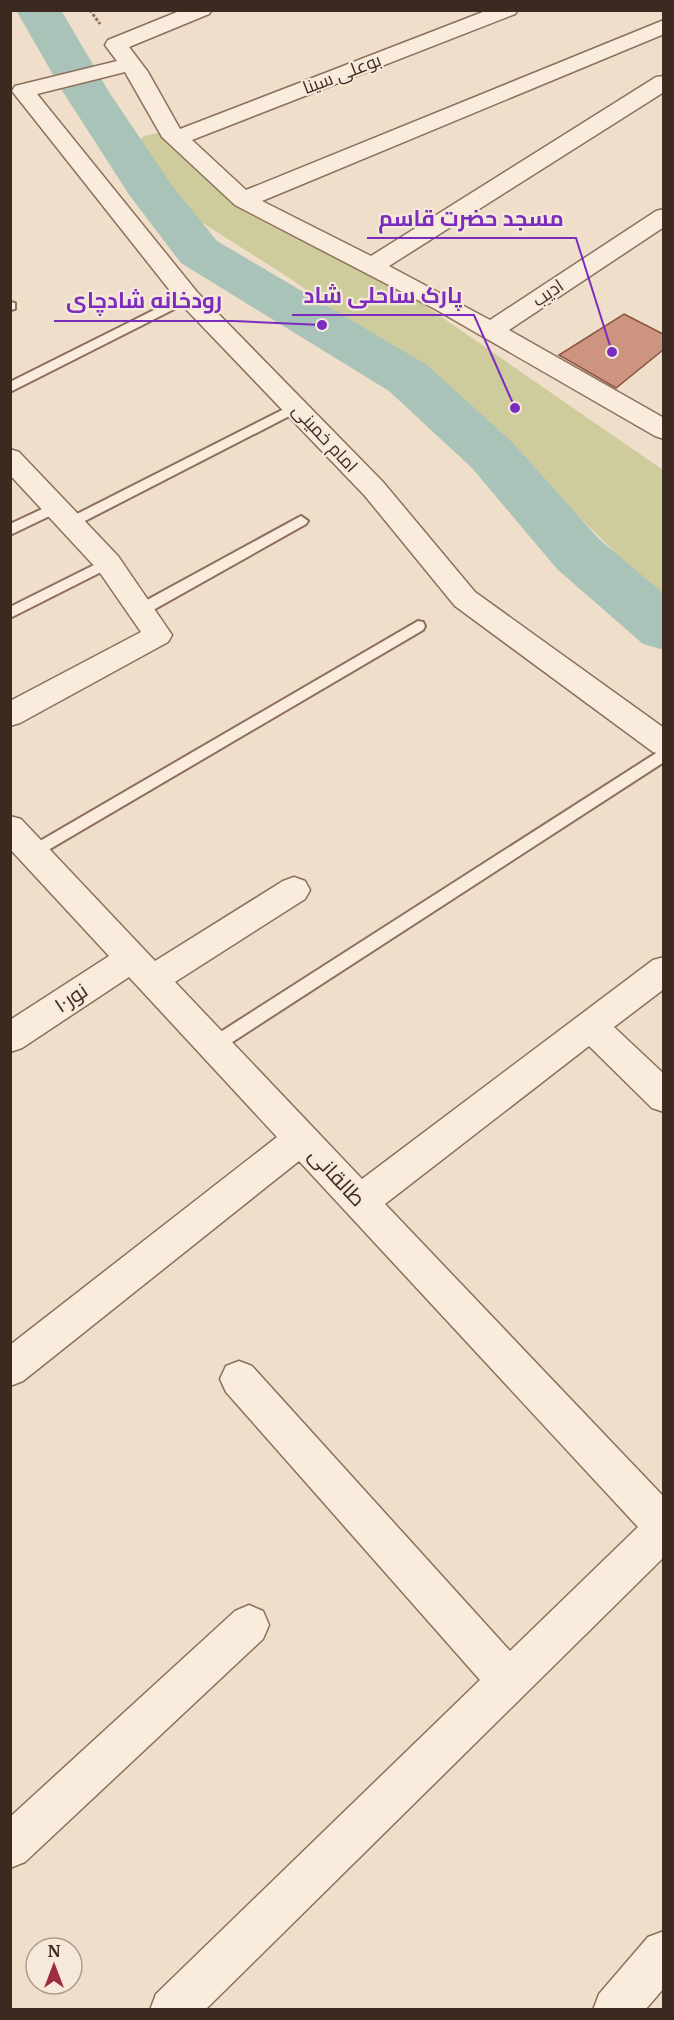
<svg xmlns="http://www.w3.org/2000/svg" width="674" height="2020" viewBox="0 0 674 2020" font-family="Merriweather,Cairo,serif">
  <rect width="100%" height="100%" fill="#efdec9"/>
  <!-- green -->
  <path fill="#cecc9c" d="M 171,130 L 243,200 L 398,287 L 663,470 L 663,600 L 538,476 L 382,346 L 291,279 L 182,210 L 131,150 L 144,136 Z"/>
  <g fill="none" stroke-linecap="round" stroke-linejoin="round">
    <!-- river -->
    <path fill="#aac3b8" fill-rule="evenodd" d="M 16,10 L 61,10 L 109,92 L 173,187 L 217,241 L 427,365 L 512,442 L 599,539 L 664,594 L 664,650 L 643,644 L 557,569 L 472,468 L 389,391 L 181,263 L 130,196 L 63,92 Z"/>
  </g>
  <!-- building -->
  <path fill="#cd947f" stroke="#8b5543" stroke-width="1.5" d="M 624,314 L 663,334 L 663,350 L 616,388 L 559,355 Z"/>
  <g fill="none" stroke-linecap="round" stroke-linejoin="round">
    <defs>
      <path id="lane" d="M 188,293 L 192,294 L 192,300 L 10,392 L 10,382 Z
        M 10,302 L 15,303 L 15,309 L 10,310 Z
        M 296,403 L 301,404 L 302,407 L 301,410 L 77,525 L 72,527 L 65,522 L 67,519 Z
        M 55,503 L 62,508 L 60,511 L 10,535 L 10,524 Z
        M 301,516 L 308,521 L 306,524 L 146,614 L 136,614 L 134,610 L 136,606 Z
        M 108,558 L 113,560 L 115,563 L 113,566 L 10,618 L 10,607 Z
        M 418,621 L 423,622 L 425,626 L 423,630 L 38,856 L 33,858 L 28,856 L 25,852 L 28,848 Z
        M 664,748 L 664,762 L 220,1050 L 214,1052 L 208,1050 L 206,1045 L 208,1040 Z"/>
      <path id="street" d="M 182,10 L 212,10 L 209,14 L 129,47 L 148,72 L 180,129 L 488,10 L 518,10 L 515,14 L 192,140 L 246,190 L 664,20 L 664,34 L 262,201 L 371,256 L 656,77 L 664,76 L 664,92 L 389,266 L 490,320 L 656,211 L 664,209 L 664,227 L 509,330 L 664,418 L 664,439 L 655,436 L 435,309 L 235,205 L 162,137 L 125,72 L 37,94 L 197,292 L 383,482 L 475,592 L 664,728 L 664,755 L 653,752 L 455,606 L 365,496 L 179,302 L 12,91 L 15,86 L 117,61 L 105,45 L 108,40 Z
        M 10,449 L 19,452 L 118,556 L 172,635 L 168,642 L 20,723 L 10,726 L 10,701 L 141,632 L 98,570 L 10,475 Z
        M 10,816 L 21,819 L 155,961 L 283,881 L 294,877 L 305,881 L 310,890 L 305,899 L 175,982 L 362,1179 L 653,960 L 664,957 L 664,989 L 614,1027 L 664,1074 L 664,1112 L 652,1108 L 589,1046 L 385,1204 L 664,1497 L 664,1557 L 205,2010 L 150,2010 L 156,1994 L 480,1680 L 226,1392 L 220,1379 L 226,1366 L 239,1361 L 252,1366 L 510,1651 L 638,1527 L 299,1161 L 23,1381 L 10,1386 L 10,1345 L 277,1137 L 129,977 L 22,1048 L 10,1052 L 10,1020 L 109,956 L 10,849 Z
        M 249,1605 L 263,1611 L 269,1625 L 263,1639 L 25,1862 L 10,1868 L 10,1817 L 235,1611 Z
        M 664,1931 L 664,1988 L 645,2010 L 593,2010 L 599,1994 L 648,1937 Z"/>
    </defs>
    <!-- lane casing -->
    <use href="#lane" stroke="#8c6f5d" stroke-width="4"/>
    <!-- street casing -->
    <use href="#street" stroke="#8c6f5d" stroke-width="3"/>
    <!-- path -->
    <path stroke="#8c6f5d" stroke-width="3" stroke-dasharray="3 2" stroke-linecap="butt" d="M 90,10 L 100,24"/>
    <!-- lane -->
    <use href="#lane" fill="#f9ecdd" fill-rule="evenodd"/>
    <!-- street -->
    <use href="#street" fill="#f9ecdd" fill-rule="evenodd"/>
  </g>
  <g text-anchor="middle" stroke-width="4.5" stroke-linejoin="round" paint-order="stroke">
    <!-- far-street labels -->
    <g font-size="18" fill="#3c2a21" stroke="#f6e9d9">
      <text transform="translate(342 74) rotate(-21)" y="6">بوعلی سینا</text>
      <text transform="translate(548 293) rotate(-34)" y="6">ادیب</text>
      <text transform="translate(325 438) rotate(47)" y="6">امام خمینی</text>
    </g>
    <!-- street labels -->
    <g font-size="21" fill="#3c2a21" stroke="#f6e9d9">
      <text transform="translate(71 998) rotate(-34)" y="7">نور۱۰</text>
      <text transform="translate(337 1177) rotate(47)" y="7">طالقانی</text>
    </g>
  </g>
  <!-- callouts -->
  <path fill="none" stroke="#7b2cbf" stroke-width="2" d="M612 352L576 238H367M515 408L474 315H292M322 325L234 321H54"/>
  <g fill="#7b2cbf" stroke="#f6e9d9" stroke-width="2">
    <circle cx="612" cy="352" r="6"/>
    <circle cx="515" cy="408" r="6"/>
    <circle cx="322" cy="325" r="6"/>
  </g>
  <g font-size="22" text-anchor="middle" font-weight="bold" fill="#7b2cbf" stroke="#f6e9d9" stroke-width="4.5" stroke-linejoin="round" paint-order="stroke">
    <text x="471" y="226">مسجد حضرت قاسم</text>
    <text x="383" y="303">پارک ساحلی شاد</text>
    <text x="144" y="308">رودخانه شادچای</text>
  </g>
  <!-- border -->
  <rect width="674" height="2020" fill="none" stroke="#3c2a21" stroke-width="24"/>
  <!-- north arrow -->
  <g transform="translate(54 1966)"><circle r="28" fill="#f6e9d9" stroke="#ac9d8f" stroke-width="1.5"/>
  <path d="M0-4.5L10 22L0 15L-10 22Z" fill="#9b2d3e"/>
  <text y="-9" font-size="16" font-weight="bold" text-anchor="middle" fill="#3c2a21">N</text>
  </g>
</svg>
